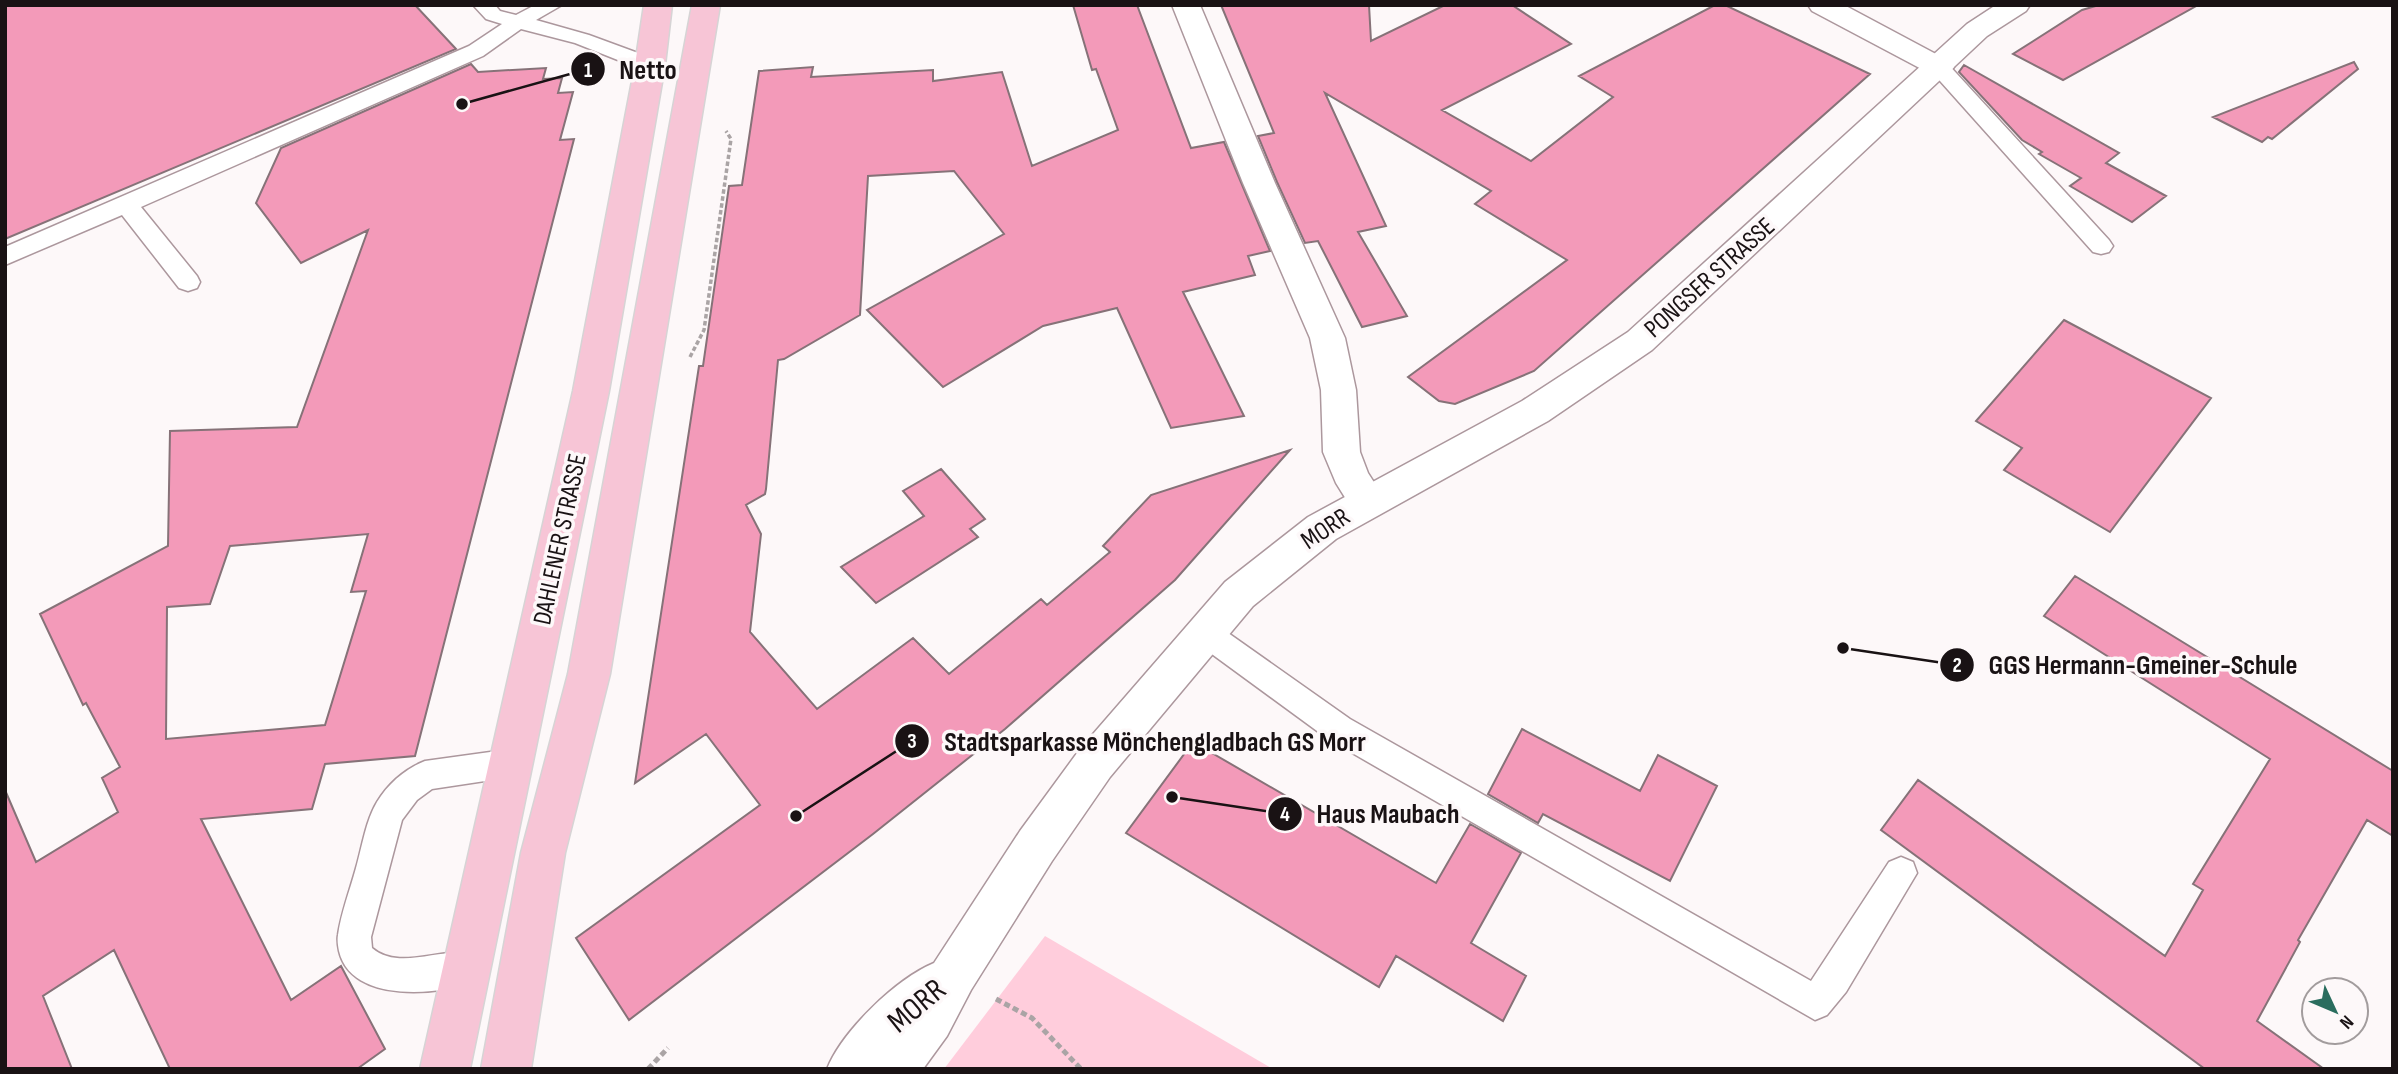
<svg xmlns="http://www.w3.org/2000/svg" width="2398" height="1074" viewBox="0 0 2398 1074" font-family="'Sofia Sans Condensed',sans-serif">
  <rect width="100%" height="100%" fill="#fdf8f9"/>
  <!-- green -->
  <path fill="#ffcddc" d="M 1045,936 L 1273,1069 L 944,1069 Z"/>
  <!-- building -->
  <path fill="#f39ab9" stroke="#867278" stroke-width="2" fill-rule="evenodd" d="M 5,5 L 415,5 L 456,49 L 5,239 Z
    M 1073,5 L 1137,5 L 1191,148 L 1224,142 L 1270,251 L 1248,256 L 1255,275 L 1183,292 L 1244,416 L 1171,428 L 1117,308 L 1043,326 L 943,387 L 867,310 L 1004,234 L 954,171 L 868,176 L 860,315 L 784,359 L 778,360 L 766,489 L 765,494 L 746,505 L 761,534 L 750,632 L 817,709 L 913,638 L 949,674 L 1041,599 L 1047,605 L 1110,552 L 1103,546 L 1151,495 L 1290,450 L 1175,580 L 1005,729 L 873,834 L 629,1020 L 576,938 L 760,805 L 706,734 L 635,783 L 699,366 L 703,366 L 729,186 L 742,185 L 759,71 L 813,67 L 811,77 L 933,70 L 933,81 L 1002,72 L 1032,166 L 1118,130 L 1096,69 L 1092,70 Z
    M 1221,5 L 1369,5 L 1371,41 L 1445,5 L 1512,5 L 1571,44 L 1442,110 L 1531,161 L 1613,97 L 1579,76 L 1715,5 L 1725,5 L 1870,74 L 1534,371 L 1455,404 L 1439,401 L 1408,377 L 1567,260 L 1475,204 L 1491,191 L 1325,93 L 1386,226 L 1358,232 L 1407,316 L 1362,327 L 1318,241 L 1305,243 L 1277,182 L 1258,136 L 1274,133 Z
    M 2099,5 L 2198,5 L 2063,80 L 2013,54 L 2082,10 Z
    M 2354,62 L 2358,69 L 2272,139 L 2268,137 L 2262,142 L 2213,117 Z
    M 471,64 L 478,72 L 546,68 L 543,79 L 562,78 L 558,93 L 573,92 L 560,140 L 574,139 L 415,756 L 325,764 L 312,809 L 201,819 L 291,1000 L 341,966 L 385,1049 L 357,1069 L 170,1069 L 114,950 L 43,996 L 72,1069 L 5,1069 L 5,790 L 36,862 L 118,812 L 102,778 L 120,767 L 86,703 L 83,705 L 40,614 L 168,546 L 170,431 L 297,427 L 368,230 L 301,263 L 256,203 L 281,148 ZM 368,534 L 351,592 L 366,591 L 325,725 L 166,739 L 167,607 L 210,604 L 230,546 Z
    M 1964,65 L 2119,153 L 2106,163 L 2166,196 L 2132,222 L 2070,186 L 2081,178 L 2039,154 L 2042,152 L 2022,140 L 1959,72 Z
    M 2064,320 L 2211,398 L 2110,532 L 2004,470 L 2022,448 L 1976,421 Z
    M 941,469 L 985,519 L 970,529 L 978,537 L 876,603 L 841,567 L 924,516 L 903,491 Z
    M 2075,576 L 2393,771 L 2393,836 L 2367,820 L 2298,940 L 2300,942 L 2257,1021 L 2324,1069 L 2205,1069 L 1881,830 L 1918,780 L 2165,956 L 2203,890 L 2193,884 L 2270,759 L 2044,616 Z
    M 1522,729 L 1640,791 L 1658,755 L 1717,786 L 1670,881 L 1543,814 L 1538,823 L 1488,794 Z
    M 1193,742 L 1436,883 L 1470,824 L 1521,853 L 1471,943 L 1526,976 L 1503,1021 L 1396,956 L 1379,987 L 1126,833 Z"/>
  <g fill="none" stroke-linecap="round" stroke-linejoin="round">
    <defs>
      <path id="lane" d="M 473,5 L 495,5 L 500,11 L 516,15 L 535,5 L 562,5 L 536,20 L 589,35 L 657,60 L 661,65 L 657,70 L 643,70 L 575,43 L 521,29 L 483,56 L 141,207 L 197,276 L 200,282 L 197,288 L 188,291 L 179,288 L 122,215 L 5,265 L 5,247 L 469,46 L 502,24 L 486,19 Z
        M 1939,60 L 1946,62 L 2109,240 L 2113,246 L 2109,252 L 2101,254 L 2093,252 L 1932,72 L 1928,67 L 1932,62 Z
        M 1204,619 L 1214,623 L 1350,719 L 1811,981 L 1889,862 L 1901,857 L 1913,862 L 1917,873 L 1846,992 L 1827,1015 L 1815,1020 L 1328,739 L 1194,641 L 1189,632 L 1194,623 Z
        M 511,749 L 522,753 L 527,763 L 522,773 L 511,777 L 432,789 L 417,800 L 402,820 L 371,937 L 372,948 C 401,973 447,943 479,956 L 484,968 L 479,980 C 441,996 351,1004 339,951 C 338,946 337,940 338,935 C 341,913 350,890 356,868 C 362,847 366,820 377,802 C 388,784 405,769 425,761 Z"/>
      <path id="street" d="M 1172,5 L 1200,5 L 1275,183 L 1345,338 L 1356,390 L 1360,452 L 1368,473 L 1386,501 L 1380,512 L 1367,516 L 1354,512 L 1336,483 L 1323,452 L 1321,390 L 1310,338 L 1243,183 Z
        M 1808,5 L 1844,5 L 1949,61 L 1954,67 L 1949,73 L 1939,76 L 1929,73 L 1812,11 Z"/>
      <path id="secondary" d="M 1996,5 L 2030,5 L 2026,11 L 1987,36 L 1652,350 L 1548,421 L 1336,539 L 1253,606 L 1110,777 L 1052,861 L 971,990 L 947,1036 L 923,1069 L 827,1069 C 842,1031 896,979 934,963 L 1020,831 L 1080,749 L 1225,582 L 1308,517 L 1522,401 L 1628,332 L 1967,24 Z"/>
      <path id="primary" d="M 644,5 L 672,5 L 665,65 L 609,391 L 470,1069 L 420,1069 L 573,391 L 635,65 Z
        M 692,5 L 720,5 L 610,674 L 565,853 L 531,1069 L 481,1069 L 521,853 L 568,674 Z"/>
    </defs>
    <!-- lane casing -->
    <use href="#lane" stroke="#ac979d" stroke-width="3"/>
    <!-- street casing -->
    <use href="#street" stroke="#ac979d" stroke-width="3"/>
    <!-- secondary casing -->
    <use href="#secondary" stroke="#ac979d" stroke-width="3"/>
    <!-- primary casing -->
    <use href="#primary" stroke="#d6d4d5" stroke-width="3"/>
    <!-- path-far1 -->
    <path stroke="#aaa4a5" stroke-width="3.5" stroke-dasharray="4.5 2.5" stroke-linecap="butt" d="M 690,357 L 704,330 L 731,139 L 726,131"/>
    <!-- path -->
    <path stroke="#aaa4a5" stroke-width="5" stroke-dasharray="6 3.5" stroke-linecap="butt" d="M 996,999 L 1032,1018 L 1081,1069
      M 648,1069 L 668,1048"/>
    <!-- lane -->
    <use href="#lane" fill="#fff" fill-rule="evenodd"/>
    <!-- street -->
    <use href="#street" fill="#fff" fill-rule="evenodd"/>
    <!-- secondary -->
    <use href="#secondary" fill="#fff" fill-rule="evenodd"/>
    <!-- primary -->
    <use href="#primary" fill="#f7c5d6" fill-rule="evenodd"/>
  </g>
  <g text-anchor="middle" stroke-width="7" stroke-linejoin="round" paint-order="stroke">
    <!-- street labels -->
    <g font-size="26" fill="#191214" stroke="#fdf8f9">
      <text transform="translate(1709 277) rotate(-42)" y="9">PONGSER STRASSE</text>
      <text transform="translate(1325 528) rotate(-34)" y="9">MORR</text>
      <text transform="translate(559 539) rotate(-78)" y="9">DAHLENER STRASSE</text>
    </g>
    <!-- near-street labels -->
    <g font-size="32" fill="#191214" stroke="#fdf8f9">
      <text transform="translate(916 1005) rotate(-40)" y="11">MORR</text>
    </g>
  </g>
  <!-- callouts -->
  <path fill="none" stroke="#191214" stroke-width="2.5" d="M462 104L588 69M1843 648L1957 665M796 816L912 741M1172 797L1285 814"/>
  <g fill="#191214" stroke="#fdf8f9" stroke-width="2.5">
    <circle cx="462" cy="104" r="7"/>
    <circle cx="1843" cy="648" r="7"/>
    <circle cx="796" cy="816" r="7"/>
    <circle cx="1172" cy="797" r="7"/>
    <circle cx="588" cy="69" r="18"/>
    <circle cx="1957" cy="665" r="18"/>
    <circle cx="912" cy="741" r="18"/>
    <circle cx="1285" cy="814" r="18"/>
  </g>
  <g font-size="21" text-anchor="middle" font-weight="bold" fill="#fff">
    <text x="588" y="77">1</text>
    <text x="1957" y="672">2</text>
    <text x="912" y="748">3</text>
    <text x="1285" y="821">4</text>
  </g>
  <g font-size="28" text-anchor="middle" font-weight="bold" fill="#191214" stroke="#fdf8f9" stroke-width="7" stroke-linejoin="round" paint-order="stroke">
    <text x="648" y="79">Netto</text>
    <text x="2143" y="674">GGS Hermann-Gmeiner-Schule</text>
    <text x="1155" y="751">Stadtsparkasse Mönchengladbach GS Morr</text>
    <text x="1388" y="823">Haus Maubach</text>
  </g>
  <!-- border -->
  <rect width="2398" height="1074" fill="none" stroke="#191214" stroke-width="14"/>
  <!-- north arrow -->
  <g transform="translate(2335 1011) rotate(134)"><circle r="33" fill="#fdf8f9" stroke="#a29c9d" stroke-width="2"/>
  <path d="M0-5L12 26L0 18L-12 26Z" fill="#2a6d5e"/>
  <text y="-10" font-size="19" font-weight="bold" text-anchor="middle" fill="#191214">N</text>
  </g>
</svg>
